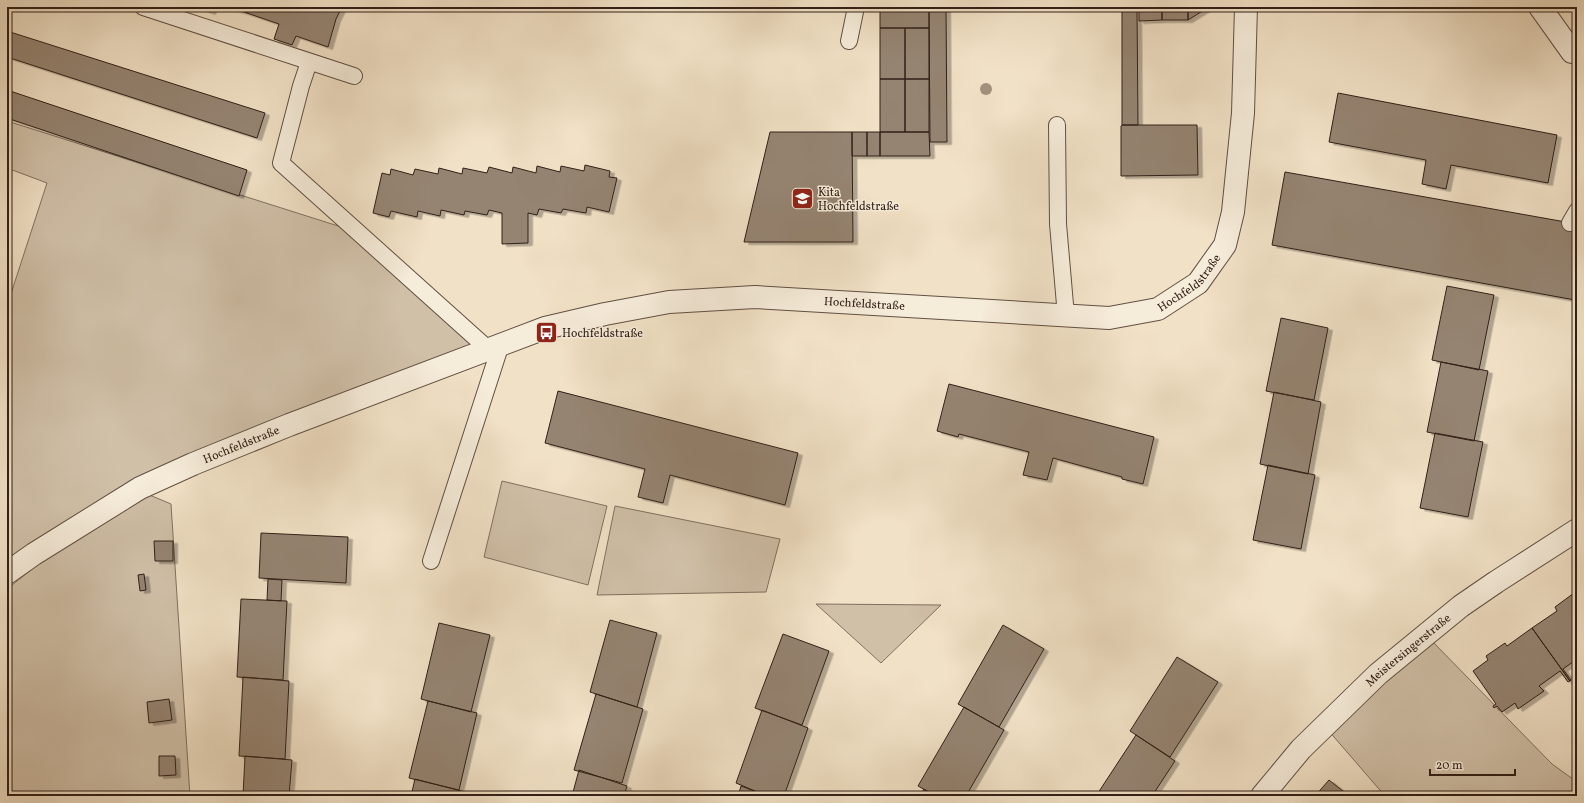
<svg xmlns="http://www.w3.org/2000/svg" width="1584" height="803" viewBox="0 0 1584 803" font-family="Vollkorn,serif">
  <defs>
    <filter id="shadow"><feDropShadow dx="4.5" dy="2.5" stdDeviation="0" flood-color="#0004"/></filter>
  </defs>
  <rect width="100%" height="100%" fill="#f1e1c6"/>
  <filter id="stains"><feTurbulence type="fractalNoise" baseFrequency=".005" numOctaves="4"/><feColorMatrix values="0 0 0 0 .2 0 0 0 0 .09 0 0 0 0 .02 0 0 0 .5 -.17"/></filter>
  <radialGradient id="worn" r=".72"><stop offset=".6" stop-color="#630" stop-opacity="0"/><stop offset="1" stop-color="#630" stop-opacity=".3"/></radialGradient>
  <!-- green -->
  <path fill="#d0c0a8" stroke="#807060" d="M 7,121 L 354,231 L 485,345 L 441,361 L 7,561 L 7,306 L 47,183 L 7,168 Z
    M 502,481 L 607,506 L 588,585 L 484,557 Z
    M 140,491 L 171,504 L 190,796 L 7,796 L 7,589 L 46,558 Z
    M 615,506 L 780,539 L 766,592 L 597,595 Z
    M 816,604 L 941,605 L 881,663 Z
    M 1431,640 L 1552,764 L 1577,782 L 1577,796 L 1385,796 L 1328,730 Z"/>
  <!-- building -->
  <path fill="#958472" stroke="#312017" filter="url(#shadow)" d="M 196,7 L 213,7 L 211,12 Z
    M 227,7 L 249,7 L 247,13 Z
    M 249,7 L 342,7 L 336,19 L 328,47 L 296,36 L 292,45 L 274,39 L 279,24 L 247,13 Z
    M 880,7 L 929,7 L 929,28 L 880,28 Z
    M 929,7 L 946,7 L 947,142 L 930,142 Z
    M 1122,7 L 1137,7 L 1138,125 L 1122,125 Z
    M 1139,7 L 1162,7 L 1162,20 L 1139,21 Z
    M 1162,7 L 1188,7 L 1188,20 L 1162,20 Z
    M 1188,7 L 1209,7 L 1188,20 Z
    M 880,28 L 905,28 L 905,79 L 880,79 Z
    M 905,28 L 929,28 L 929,79 L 905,79 Z
    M 7,31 L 265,113 L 257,138 L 7,57 Z
    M 880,79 L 905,79 L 905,132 L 880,132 Z
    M 905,79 L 929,79 L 929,132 L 905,132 Z
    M 7,90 L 247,170 L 239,196 L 7,118 Z
    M 1338,93 L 1557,135 L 1548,183 L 1451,165 L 1446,189 L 1422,184 L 1426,160 L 1329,142 Z
    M 1122,125 L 1197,125 L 1198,175 L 1121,176 L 1121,126 Z
    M 770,132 L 852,132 L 853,242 L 744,242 Z
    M 852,132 L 867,132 L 867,156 L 852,156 Z
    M 867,132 L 880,132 L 880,156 L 867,156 Z
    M 880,132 L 929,132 L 930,156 L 880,156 Z
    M 585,165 L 610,171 L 609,177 L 617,178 L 609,212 L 587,207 L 586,213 L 563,209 L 561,213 L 539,209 L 537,215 L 528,213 L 528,243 L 502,244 L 502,213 L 489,210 L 487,215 L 465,211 L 464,215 L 441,210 L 440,216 L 418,211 L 417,217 L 391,211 L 389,217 L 373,213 L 382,173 L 390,175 L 391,169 L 413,175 L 415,169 L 438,174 L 439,168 L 462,174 L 463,168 L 487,173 L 489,167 L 512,173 L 513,167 L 536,173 L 537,166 L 560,172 L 561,166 L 584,171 Z
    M 1285,172 L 1577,224 L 1577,288 L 1575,300 L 1272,245 Z
    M 1447,286 L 1494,295 L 1479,370 L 1432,360 Z
    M 1281,318 L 1328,328 L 1314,400 L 1266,391 Z
    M 1441,362 L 1488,371 L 1474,441 L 1427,432 Z
    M 949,384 L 1154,437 L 1143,484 L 1122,479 L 1122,477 L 1053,458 L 1047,480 L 1023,475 L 1029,452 L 959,434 L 958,437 L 937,431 Z
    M 558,391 L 798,453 L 785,505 L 670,475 L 663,503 L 638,497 L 645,469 L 545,443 Z
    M 1274,392 L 1321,402 L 1308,474 L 1260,464 Z
    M 1435,433 L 1483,442 L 1468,517 L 1420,508 Z
    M 1268,465 L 1315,475 L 1301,549 L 1253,540 Z
    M 261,533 L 348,537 L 346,583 L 259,578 Z
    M 154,541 L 173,541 L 173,561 L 155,561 Z
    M 144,574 L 146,590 L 140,591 L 138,575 Z
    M 268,579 L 282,580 L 281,601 L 267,600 Z
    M 1574,593 L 1577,596 L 1577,659 L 1563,669 L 1571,680 L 1570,681 L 1532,628 L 1557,611 L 1555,607 Z
    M 241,599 L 287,601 L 283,680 L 237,677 Z
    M 610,620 L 657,633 L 637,707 L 590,692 Z
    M 439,623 L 490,635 L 471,712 L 421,699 Z
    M 1003,625 L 1044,649 L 999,727 L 958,704 Z
    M 1532,628 L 1570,681 L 1568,682 L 1560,671 L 1539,686 L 1544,691 L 1518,709 L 1515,703 L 1502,712 L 1497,706 L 1494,708 L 1493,706 L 1496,704 L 1473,671 L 1488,660 L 1486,656 L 1505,643 L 1507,646 Z
    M 783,634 L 829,651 L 802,725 L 755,708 Z
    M 1177,657 L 1218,682 L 1170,757 L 1130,731 Z
    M 243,677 L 289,681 L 285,759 L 239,756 Z
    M 596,694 L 643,709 L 622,783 L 574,770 Z
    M 169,699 L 172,720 L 149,723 L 147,702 Z
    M 428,701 L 477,713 L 459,790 L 409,778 Z
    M 964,707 L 1004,730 L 966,796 L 936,796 L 918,786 Z
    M 762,710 L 808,728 L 784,796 L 767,796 L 736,783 Z
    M 1136,735 L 1175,761 L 1152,796 L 1096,796 Z
    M 159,756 L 175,756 L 176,775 L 159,776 Z
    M 245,756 L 292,760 L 289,796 L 243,796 Z
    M 579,770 L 627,786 L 624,796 L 572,796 Z
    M 415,779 L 465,792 L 464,796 L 411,796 Z
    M 1329,780 L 1349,796 L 1315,796 Z
    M 741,786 L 767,796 L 738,796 Z
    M 924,789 L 936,796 L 920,796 Z"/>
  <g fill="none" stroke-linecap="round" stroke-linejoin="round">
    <defs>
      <path id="lane" d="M 143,7 L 354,76
        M 849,41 L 856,7
        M 309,62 L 301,86 L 281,163 L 488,349
        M 1057,125 L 1058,224 L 1066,316
        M 1570,223 L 1577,211
        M 431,561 L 501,344"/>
      <g id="street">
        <path d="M 1540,7 L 1572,52"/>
        <path id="s1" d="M 7,573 L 34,554 L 140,488 L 193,464 L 289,425 L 545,328 L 605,314 L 669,302 L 755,297 L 1109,318 L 1158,309 L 1198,283 L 1225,245 L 1233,212 L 1243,113 L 1246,7"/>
        <path id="s2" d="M 1262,796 L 1301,749 L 1378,674 L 1461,606 L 1496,582 L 1577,530"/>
      </g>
    </defs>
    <!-- lane casing -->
    <use href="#lane" stroke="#615043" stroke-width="18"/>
    <!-- street casing -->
    <use href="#street" stroke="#615043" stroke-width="24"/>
    <!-- lane -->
    <use href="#lane" stroke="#f6ecda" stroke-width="16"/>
    <!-- street -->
    <use href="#street" stroke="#f6ecda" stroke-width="22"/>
  </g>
  <!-- trees -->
  <circle fill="#a2917d" cx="986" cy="89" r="6"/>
  <!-- icons -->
  <defs>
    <symbol id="school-square" viewBox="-11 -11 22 22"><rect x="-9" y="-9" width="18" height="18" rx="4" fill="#8f2418" stroke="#f6ecda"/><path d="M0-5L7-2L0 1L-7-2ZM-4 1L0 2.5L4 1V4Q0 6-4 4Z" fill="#fff"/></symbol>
    <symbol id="bus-square" viewBox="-11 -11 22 22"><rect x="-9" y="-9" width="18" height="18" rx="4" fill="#8f2418" stroke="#f6ecda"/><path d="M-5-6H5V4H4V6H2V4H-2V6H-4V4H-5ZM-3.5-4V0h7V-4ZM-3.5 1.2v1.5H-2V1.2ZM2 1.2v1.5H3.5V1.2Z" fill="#fff"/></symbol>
  </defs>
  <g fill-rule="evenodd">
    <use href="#school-square" x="790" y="186" width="25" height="25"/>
    <use href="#bus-square" x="534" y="320" width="25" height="25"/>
  </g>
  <g text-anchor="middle" stroke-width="3" stroke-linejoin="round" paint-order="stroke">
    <!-- poi labels -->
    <g font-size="12" fill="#312017" stroke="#f6ecda" text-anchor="start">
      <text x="818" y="196">Kita<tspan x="818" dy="14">Hochfeldstraße</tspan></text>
      <text x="562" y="337">Hochfeldstraße</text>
    </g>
    <!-- street labels -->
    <g font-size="12" fill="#312017" stroke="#f6ecda">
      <text dy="4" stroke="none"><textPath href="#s1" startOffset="1252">Hochfeldstraße</textPath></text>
      <text dy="4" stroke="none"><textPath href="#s1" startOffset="916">Hochfeldstraße</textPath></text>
      <text dy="4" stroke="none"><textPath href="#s1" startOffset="268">Hochfeldstraße</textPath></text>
      <text dy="4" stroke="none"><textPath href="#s2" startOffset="207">Meistersingerstraße</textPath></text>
    </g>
  </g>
  <!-- margin -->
  <rect width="1584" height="803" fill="none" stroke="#f1e1c6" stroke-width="24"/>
  <rect x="8" y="8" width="1568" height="787" fill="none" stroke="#312017" stroke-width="2"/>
  <rect x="12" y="12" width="1560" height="779" fill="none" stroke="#312017"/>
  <!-- scale -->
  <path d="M1430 769v6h85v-6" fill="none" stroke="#312017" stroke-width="2"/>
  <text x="1436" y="769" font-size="12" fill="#312017" stroke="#f6ecda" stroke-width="3" paint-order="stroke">20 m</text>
  <rect width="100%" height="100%" filter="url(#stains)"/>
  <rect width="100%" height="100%" fill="url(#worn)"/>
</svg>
